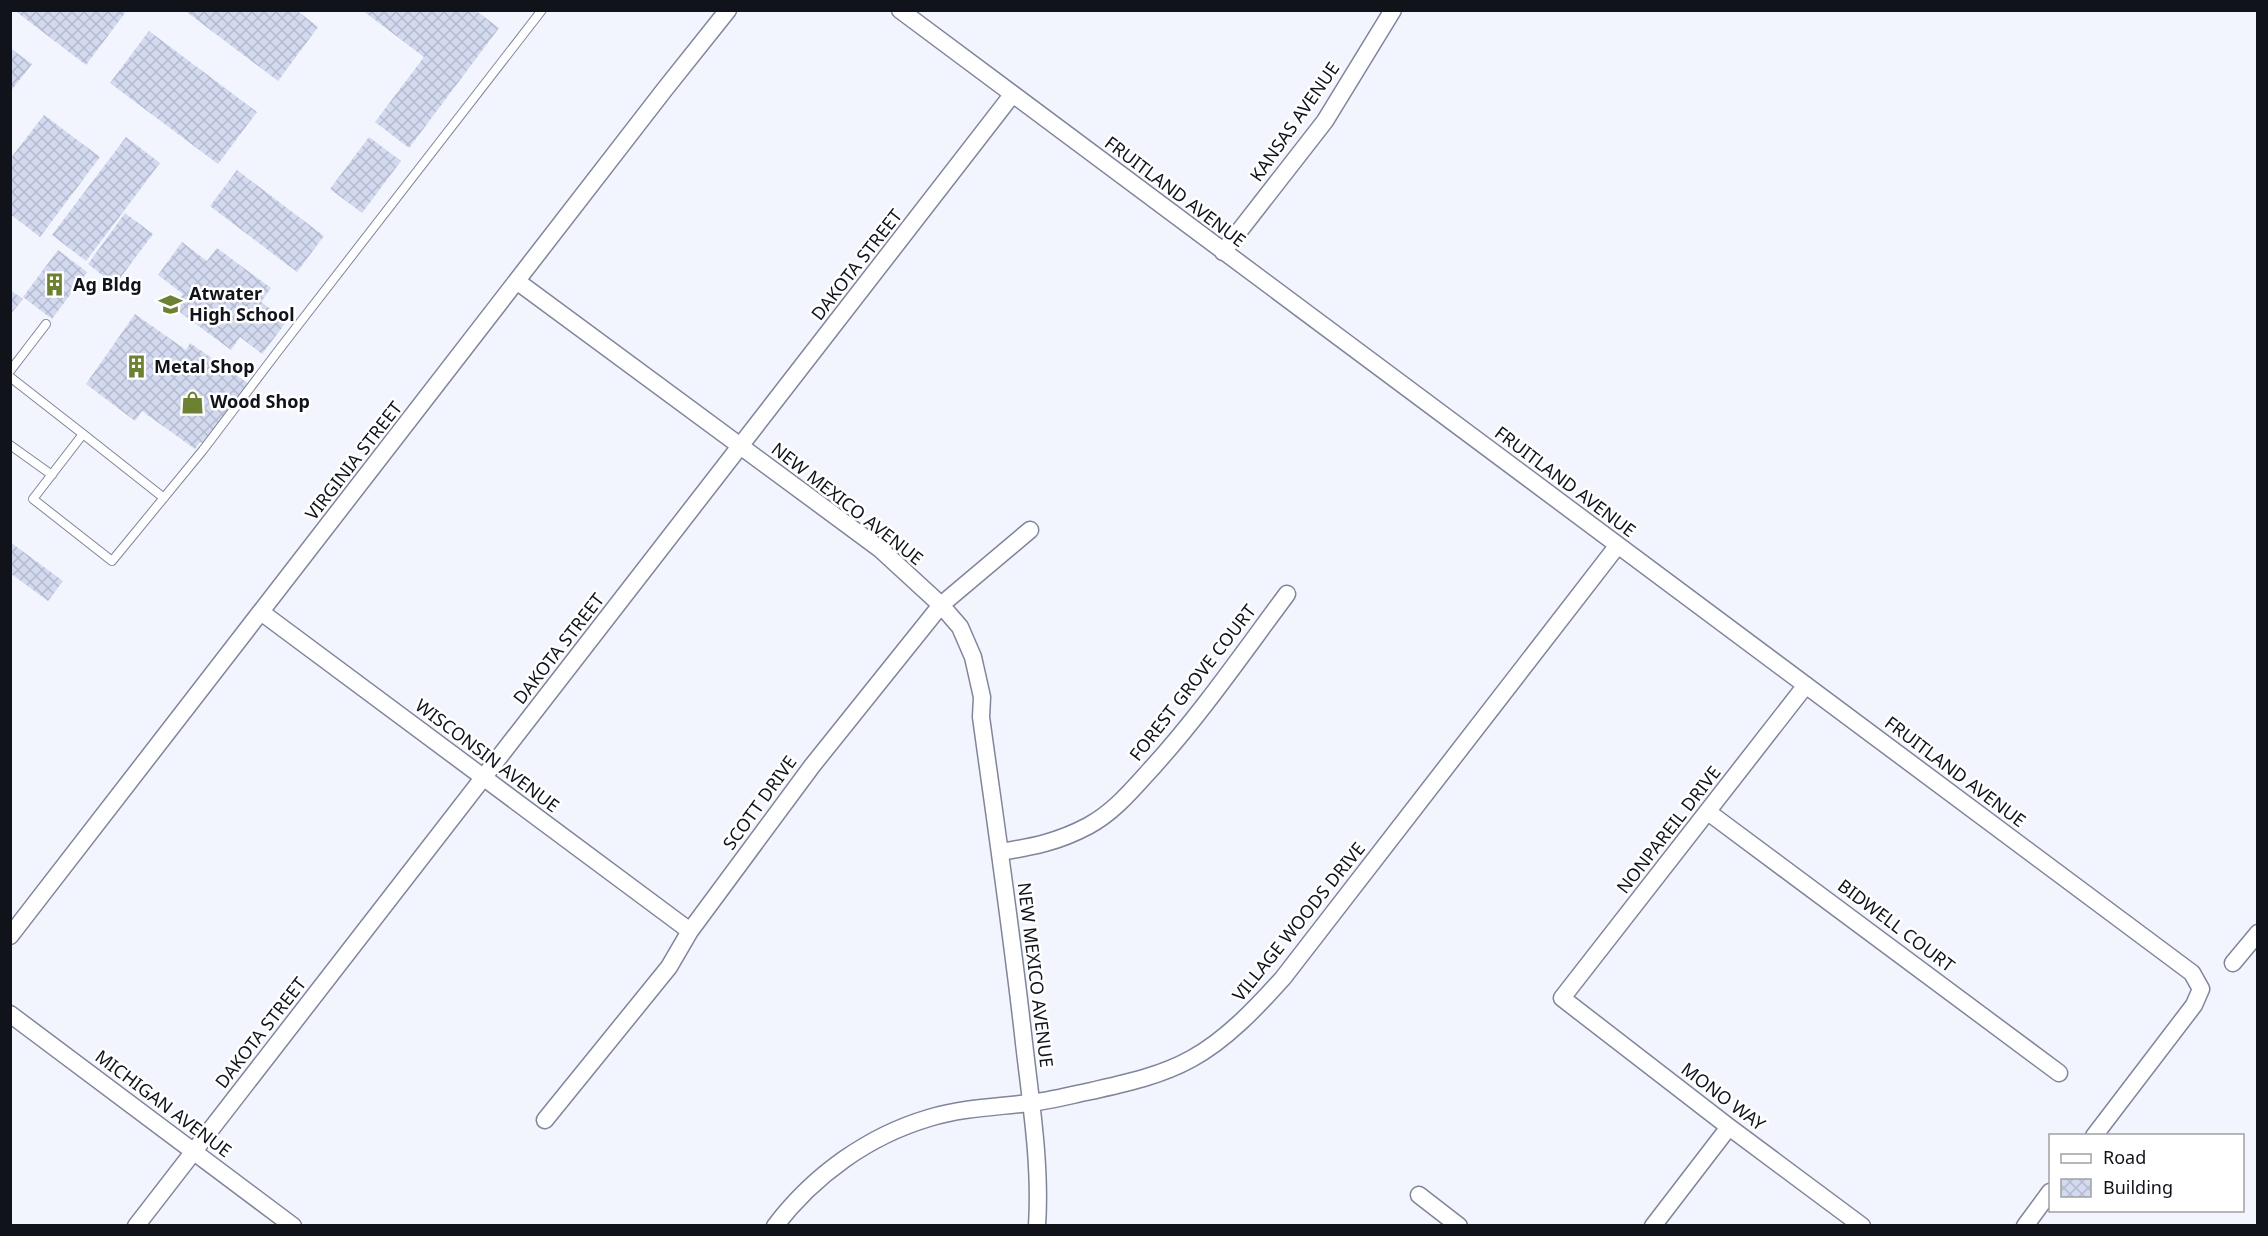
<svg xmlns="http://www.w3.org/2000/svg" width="2268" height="1236" viewBox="0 0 2268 1236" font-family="'Noto Sans',sans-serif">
  <defs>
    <pattern id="building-cross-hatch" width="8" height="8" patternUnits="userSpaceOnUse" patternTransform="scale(1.5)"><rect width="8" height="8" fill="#d3daf0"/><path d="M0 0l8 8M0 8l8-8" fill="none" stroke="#b4bacd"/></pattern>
  </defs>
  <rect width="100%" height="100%" fill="#f2f5fe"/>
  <!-- building -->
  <path fill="url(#building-cross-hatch)" d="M 14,10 L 122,10 L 125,13 L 86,65 Z
    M 184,10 L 296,10 L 318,27 L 278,81 Z
    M 362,10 L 475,10 L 499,28 L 409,148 L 375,122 L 424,57 Z
    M 149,31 L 257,112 L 218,164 L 110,83 Z
    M 10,48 L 32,64 L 10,92 Z
    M 44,115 L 100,157 L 40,237 L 10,214 L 10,159 Z
    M 126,137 L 160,163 L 86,261 L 52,235 Z
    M 369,137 L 401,161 L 362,213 L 330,189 Z
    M 237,170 L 324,236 L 297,272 L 210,206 Z
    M 125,213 L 153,234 L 115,285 L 88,264 Z
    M 182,242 L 207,261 L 217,248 L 271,288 L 261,302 L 287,321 L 262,354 L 240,337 L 231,350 L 173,307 L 183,294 L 158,275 Z
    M 58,250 L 87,272 L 52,319 L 23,297 Z
    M 10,290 L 23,299 L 10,315 Z
    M 135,314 L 186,350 L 190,343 L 249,384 L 206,445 L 200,442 L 195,449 L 142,411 L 135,421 L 86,384 Z
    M 10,542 L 63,581 L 48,601 L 10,573 Z"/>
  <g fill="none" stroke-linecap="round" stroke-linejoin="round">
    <defs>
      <path id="service" d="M 10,371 L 46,324
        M 10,377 L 83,434
        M 10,445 L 52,475
        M 164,498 L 83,434 L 33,499 L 112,561 L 203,450 L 278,351 L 542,10"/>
      <path id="minor" d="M 900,10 L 2192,973 L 2201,989 L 2194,1005 L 2094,1136
        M 1223,252 L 1325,121 L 1393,10
        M 518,282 L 880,549 L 941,605 L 960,627 L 973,657 L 982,697 L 981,717 C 996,826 1012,934 1024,1043 C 1031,1104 1041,1165 1037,1226
        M 261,612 L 690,931
        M 1806,685 L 1562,998 L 1729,1127 L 1862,1226
        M 1708,812 L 2059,1073
        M 1000,852 C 1032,847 1058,842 1088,826 C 1114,812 1132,790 1152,768 C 1201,714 1243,653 1287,594
        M 10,936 L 665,89 L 728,10
        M 2233,963 L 2258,933
        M 10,1014 L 293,1226
        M 545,1120 L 669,967 L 690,931 L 812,766 L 941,605 L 1030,530
        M 1419,1195 L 1459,1226
        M 136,1226 L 1012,95
        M 775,1226 C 814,1175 868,1136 929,1118 C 962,1108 996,1107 1029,1103 C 1050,1101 1071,1095 1091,1091 C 1126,1083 1160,1076 1191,1059 C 1226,1040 1257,1007 1283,978 L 1618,545
        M 1653,1226 L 1729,1127
        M 2025,1226 L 2050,1192"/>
    </defs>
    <!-- service casing -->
    <use href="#service" stroke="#7f859a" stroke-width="10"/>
    <!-- minor casing -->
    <use href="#minor" stroke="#7f859a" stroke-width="19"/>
    <!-- service -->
    <use href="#service" stroke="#fff" stroke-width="8"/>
    <!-- minor -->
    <use href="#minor" stroke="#fff" stroke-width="16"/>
  </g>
  <!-- icons -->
  <defs>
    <symbol id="building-bare" viewBox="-9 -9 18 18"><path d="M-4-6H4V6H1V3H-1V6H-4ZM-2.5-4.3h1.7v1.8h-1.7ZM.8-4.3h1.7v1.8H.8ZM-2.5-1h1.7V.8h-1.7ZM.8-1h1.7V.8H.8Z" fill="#6d8132" stroke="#fff" stroke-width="2.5" paint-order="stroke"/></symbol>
    <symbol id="school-bare" viewBox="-9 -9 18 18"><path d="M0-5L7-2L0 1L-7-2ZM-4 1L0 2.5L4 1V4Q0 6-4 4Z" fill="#6d8132" stroke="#fff" stroke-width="2.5" paint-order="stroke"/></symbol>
    <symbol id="shop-bare" viewBox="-9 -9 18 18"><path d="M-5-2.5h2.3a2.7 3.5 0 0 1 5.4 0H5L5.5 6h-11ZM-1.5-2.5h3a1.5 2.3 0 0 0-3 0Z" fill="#6d8132" stroke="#fff" stroke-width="2.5" paint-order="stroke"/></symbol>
  </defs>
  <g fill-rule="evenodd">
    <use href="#building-bare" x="38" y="268" width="33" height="33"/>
    <use href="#school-bare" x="154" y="288" width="33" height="33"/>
    <use href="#building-bare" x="120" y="350" width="33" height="33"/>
    <use href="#shop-bare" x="176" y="386" width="33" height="33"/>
  </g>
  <g text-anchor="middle" stroke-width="5" stroke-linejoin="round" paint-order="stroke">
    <!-- street labels -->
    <g font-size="18" fill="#11131b" stroke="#fff">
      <text transform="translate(1295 122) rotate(-55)" y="6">KANSAS AVENUE</text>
      <text transform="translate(1175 192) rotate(37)" y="6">FRUITLAND AVENUE</text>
      <text transform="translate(857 265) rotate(-52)" y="6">DAKOTA STREET</text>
      <text transform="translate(354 461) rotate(-52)" y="6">VIRGINIA STREET</text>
      <text transform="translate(1565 482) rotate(37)" y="6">FRUITLAND AVENUE</text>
      <text transform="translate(847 504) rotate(38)" y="6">NEW MEXICO AVENUE</text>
      <text transform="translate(559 649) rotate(-52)" y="6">DAKOTA STREET</text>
      <text transform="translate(1193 683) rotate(-52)" y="6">FOREST GROVE COURT</text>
      <text transform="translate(487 756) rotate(37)" y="6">WISCONSIN AVENUE</text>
      <text transform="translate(1955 772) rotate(37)" y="6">FRUITLAND AVENUE</text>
      <text transform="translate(760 803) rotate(-54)" y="6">SCOTT DRIVE</text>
      <text transform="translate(1669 830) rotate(-52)" y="6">NONPAREIL DRIVE</text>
      <text transform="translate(1299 922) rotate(-51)" y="6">VILLAGE WOODS DRIVE</text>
      <text transform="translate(1896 926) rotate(37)" y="6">BIDWELL COURT</text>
      <text transform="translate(1035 975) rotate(83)" y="6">NEW MEXICO AVENUE</text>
      <text transform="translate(261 1033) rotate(-52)" y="6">DAKOTA STREET</text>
      <text transform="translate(1723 1097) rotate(37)" y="6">MONO WAY</text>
      <text transform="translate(163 1104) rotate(37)" y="6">MICHIGAN AVENUE</text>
    </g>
    <!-- poi labels -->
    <g font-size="18" font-weight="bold" fill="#11131b" stroke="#fff" text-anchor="start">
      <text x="73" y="291">Ag Bldg</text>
      <text x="189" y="300">Atwater<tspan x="189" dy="21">High School</tspan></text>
      <text x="154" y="373">Metal Shop</text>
      <text x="210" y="408">Wood Shop</text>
    </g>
  </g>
  <!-- border -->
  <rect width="2268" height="1236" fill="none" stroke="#11131b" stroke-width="24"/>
  <!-- legend -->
  <rect x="2049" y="1134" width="195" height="78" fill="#ffffff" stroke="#a0a1a4" stroke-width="1.5"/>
  <rect x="2061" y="1154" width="30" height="9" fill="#ffffff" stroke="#a0a1a4" stroke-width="1.5"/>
  <text x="2103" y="1164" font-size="18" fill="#11131b">Road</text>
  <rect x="2061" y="1179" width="30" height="18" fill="url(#building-cross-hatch)" stroke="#a0a1a4" stroke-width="1.5"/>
  <text x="2103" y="1194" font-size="18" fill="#11131b">Building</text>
</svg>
